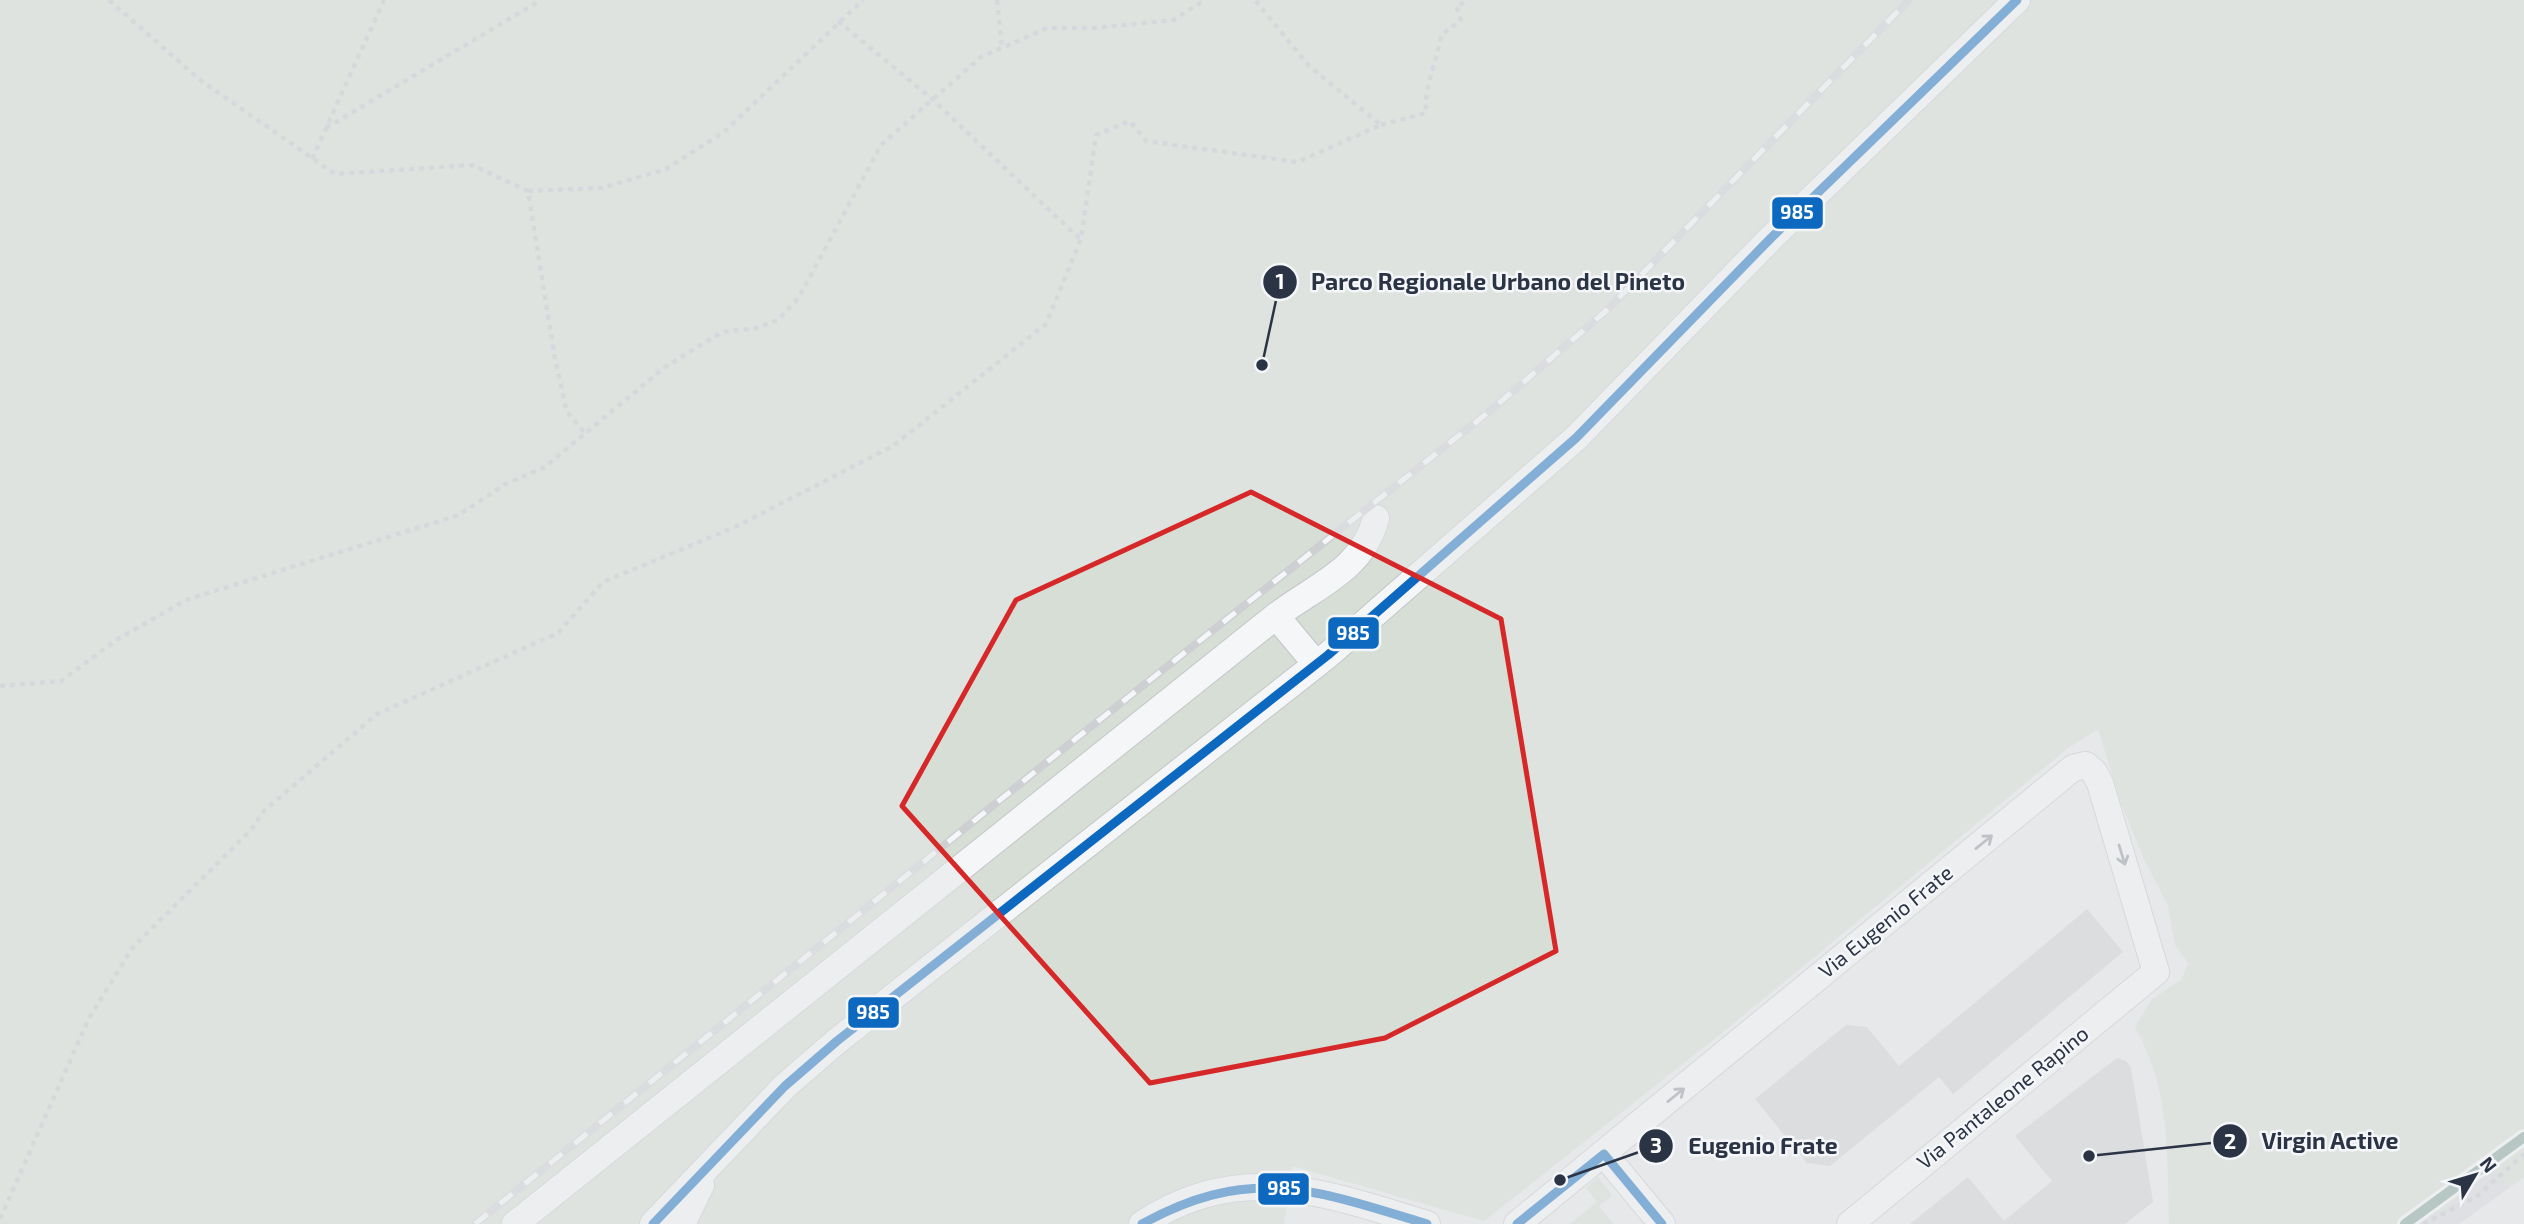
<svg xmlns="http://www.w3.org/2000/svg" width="2524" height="1224" viewBox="0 0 2524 1224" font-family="'Exo 2',sans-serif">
  <rect width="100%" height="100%" fill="#e6e8ea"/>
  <!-- built -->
  <path fill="#d4d7dd" d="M 2476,1143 L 2509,1188 L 2459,1224 L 2368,1224 Z"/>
  <!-- green -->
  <path fill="#d6ded6" d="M 0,0 L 2524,0 L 2524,1177 L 2509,1188 L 2494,1168 L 2443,1211 L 2391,1224 L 2169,1224 C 2167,1152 2171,1092 2135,1027 L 2152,999 L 2182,979 L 2188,963 L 2175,945 L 2168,906 L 2143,857 L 2121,803 L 2098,729 L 2067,749 L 1722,1033 L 1484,1221 L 1292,1166 L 1284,1224 L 0,1224 Z
    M 1598,1177 L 1612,1195 L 1599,1206 L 1614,1224 L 1570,1224 L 1597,1202 L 1586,1188 Z"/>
  <!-- building -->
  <path fill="#ced0d3" d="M 2087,909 L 2123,952 L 1953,1094 L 1939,1077 L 1830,1166 L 1807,1163 L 1755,1099 L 1846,1025 L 1867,1027 L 1899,1066 Z
    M 2117,1058 L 2126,1061 L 2131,1068 L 2153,1202 L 2125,1224 L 1910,1224 L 1968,1177 L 2004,1221 L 2052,1181 L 2015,1136 Z"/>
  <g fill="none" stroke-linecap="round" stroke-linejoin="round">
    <defs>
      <path id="minor" d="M 1276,616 C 1315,586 1363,570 1376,518
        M 1604,1154 L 1662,1224
        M 515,1224 L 1276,616 L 1316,664
        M 653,1224 L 785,1086 L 837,1041 L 1328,655 L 1576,438 L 1771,238 L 2017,0
        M 682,1224 L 701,1185
        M 1142,1224 C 1240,1159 1324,1193 1427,1224
        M 1517,1224 L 2073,768 L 2086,765 L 2094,772 L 2100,783 L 2156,972 L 1850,1224"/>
    </defs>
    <!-- minor casing -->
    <use href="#minor" stroke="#c4c6c8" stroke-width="28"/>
    <!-- path -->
    <path stroke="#c5c6ca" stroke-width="4.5" stroke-dasharray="5 5" stroke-linecap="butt" d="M 109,0 L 200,80 L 335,174 L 472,165 L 528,191 L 555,359 L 567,412 L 585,433
      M 997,0 L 1002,48
      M 838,21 L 932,99 L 1080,239
      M 1381,125 L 1426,113 C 1424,86 1437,62 1441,35 L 1461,20 L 1456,6 L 1469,0
      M 326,128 L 541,0
      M 312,159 L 384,0
      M 528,191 L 601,188 L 666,169 L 724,132 L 863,0
      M 0,686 L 61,681 L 118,639 L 186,600 L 459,515 L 506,484 L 545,467 L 665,367 L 722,332 L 757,328 L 778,320 L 799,297 L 881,145 L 981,57 L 1047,28 L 1095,28 L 1173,20 L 1205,0
      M 0,1219 L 89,1018 L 133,947 L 250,831 L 264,811 L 377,714 L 558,633 L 603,582 L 735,527 L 893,446 L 1046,324 L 1081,239 L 1096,135 L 1130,121 L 1146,141 L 1297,162 L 1381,125 L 1309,66 L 1255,0
      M 2423,1224 L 2476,1197 L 2524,1154"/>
    <!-- minor -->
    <use href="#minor" stroke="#f5f6f7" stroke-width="26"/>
    <defs>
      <path id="rail" d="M 475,1224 L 1078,737 L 1490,411 L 1607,310 L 1909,0"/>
    </defs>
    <!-- rail casing -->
    <use href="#rail" stroke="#cecfd2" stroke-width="8"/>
    <!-- rail -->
    <use href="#rail" stroke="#f4f6f9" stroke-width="5" stroke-dasharray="16" stroke-linecap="butt"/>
    <defs>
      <path id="bus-1" d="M 653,1224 L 785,1086 L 837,1041 L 1328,655 L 1576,438 L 1771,238 L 2017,0
        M 1142,1224 C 1251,1164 1316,1190 1427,1224
        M 1517,1224 L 1604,1154 L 1662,1224"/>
    </defs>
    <!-- bus-1 casing -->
    <use href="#bus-1" stroke="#f4f6f9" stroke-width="14"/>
    <!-- bus-1 -->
    <use href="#bus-1" stroke="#0c69bf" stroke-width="9"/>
    <defs>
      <path id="rail-1" d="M 2405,1224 L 2524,1137"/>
    </defs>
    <!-- rail-1 casing -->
    <use href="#rail-1" stroke="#f4f6f9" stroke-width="16"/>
    <!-- rail-1 -->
    <use href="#rail-1" stroke="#7fa097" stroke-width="10"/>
  </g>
  <!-- one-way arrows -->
  <defs><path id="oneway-shaft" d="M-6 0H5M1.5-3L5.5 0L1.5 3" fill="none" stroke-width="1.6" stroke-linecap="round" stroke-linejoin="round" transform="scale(1.75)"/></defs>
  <g stroke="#90959e">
    <use href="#oneway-shaft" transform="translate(1984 842) rotate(-39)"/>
    <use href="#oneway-shaft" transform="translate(2122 855) rotate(73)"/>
    <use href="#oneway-shaft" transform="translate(1676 1095) rotate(-39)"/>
  </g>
  <!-- marked area -->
  <path d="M0 0H2524V1224H0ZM 1251,492 L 1501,619 L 1556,951 L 1385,1038 L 1150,1083 L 902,806 L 1016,600 Z" fill="#e6e8ea" fill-opacity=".55" fill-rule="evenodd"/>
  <path fill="none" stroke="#d62828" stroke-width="5" stroke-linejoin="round" d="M 1251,492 L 1501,619 L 1556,951 L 1385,1038 L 1150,1083 L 902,806 L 1016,600 Z"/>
  <g text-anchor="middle" stroke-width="5" stroke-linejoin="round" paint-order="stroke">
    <!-- street labels -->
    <g font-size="21" fill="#2b3445" stroke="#f4f6f9">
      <text transform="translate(1886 922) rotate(-39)" y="7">Via Eugenio Frate</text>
      <text transform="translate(2003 1098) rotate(-39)" y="7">Via Pantaleone Rapino</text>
    </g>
  </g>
  <!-- callouts -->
  <path fill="none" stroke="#2b3445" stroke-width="2.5" d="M1262 365L1280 282M2089 1156L2230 1141M1560 1180L1656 1146"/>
  <g fill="#2b3445" stroke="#f4f6f9" stroke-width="2.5">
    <circle cx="1262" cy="365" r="7"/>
    <circle cx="2089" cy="1156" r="7"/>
    <circle cx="1560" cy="1180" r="7"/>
    <circle cx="1280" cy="282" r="18"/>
    <circle cx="2230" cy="1141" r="18"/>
    <circle cx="1656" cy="1146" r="18"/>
  </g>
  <g font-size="21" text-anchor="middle" font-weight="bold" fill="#fff">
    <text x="1280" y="289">1</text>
    <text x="2230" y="1149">2</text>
    <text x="1656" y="1153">3</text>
  </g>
  <g font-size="23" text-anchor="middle" font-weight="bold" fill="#2b3445" stroke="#f4f6f9" stroke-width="5" stroke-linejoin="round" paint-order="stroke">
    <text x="1498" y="290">Parco Regionale Urbano del Pineto</text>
    <text x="2330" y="1149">Virgin Active</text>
    <text x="1763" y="1154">Eugenio Frate</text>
  </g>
  <g stroke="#f4f6f9" stroke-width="2.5">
    <rect x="1771" y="196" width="53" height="34" rx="7" fill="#0c69bf"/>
    <rect x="1327" y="616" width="53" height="34" rx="7" fill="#0c69bf"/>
    <rect x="847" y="996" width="53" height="33" rx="7" fill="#0c69bf"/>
    <rect x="1257" y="1172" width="53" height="34" rx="7" fill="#0c69bf"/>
  </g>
  <g font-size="19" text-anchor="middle" font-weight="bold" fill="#fff">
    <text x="1797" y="219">985</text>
    <text x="1353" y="640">985</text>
    <text x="873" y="1019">985</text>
    <text x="1284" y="1195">985</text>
  </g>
  <!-- north arrow -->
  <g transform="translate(2475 1175) rotate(52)" stroke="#f4f6f9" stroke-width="5" paint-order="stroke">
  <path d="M0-5L12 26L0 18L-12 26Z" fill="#2b3445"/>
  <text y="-10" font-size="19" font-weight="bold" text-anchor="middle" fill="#2b3445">N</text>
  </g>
</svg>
